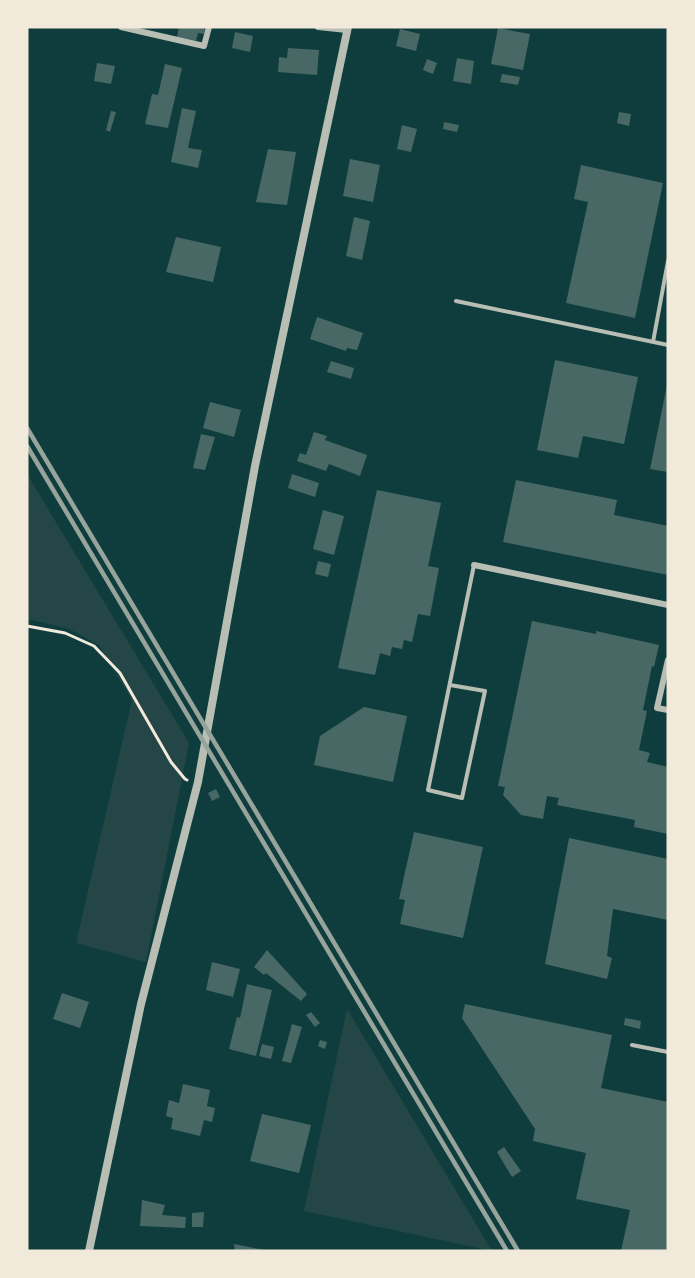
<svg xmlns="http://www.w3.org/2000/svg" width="695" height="1278" viewBox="0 0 695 1278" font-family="'DM Sans',sans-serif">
  <rect width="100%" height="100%" fill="#0f3d3e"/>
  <!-- green -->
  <path fill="#244646" d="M 27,474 L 189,743 L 146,962 L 76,943 L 132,700 L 99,645 L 67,628 L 27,619 Z
    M 347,1009 L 492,1251 L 304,1211 Z"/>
  <!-- building -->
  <path fill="#486865" d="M 179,27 L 205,27 L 204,34 L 198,33 L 196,41 L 177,37 Z
    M 498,28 L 530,34 L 523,70 L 491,64 Z
    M 400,29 L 420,34 L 416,51 L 396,46 Z
    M 235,32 L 253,36 L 250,52 L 232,48 Z
    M 288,48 L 319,50 L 317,75 L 278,72 L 279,57 L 287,58 Z
    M 457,58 L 474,61 L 471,84 L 453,81 Z
    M 427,59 L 437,63 L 433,74 L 423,70 Z
    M 97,63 L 115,66 L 111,84 L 94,81 Z
    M 165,64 L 182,68 L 168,128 L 145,124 L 152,94 L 158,95 Z
    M 502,74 L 520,77 L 518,85 L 500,82 Z
    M 182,108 L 196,111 L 188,148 L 202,150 L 198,168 L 171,162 Z
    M 111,111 L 116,112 L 110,132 L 106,130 Z
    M 619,112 L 631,114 L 629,126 L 617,123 Z
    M 444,122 L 459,125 L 457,132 L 443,129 Z
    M 402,125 L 417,129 L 411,152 L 397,149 Z
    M 268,149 L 296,152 L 287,205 L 256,202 Z
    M 350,159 L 380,165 L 373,202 L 343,196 Z
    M 581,165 L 663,183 L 635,318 L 566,303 L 588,202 L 574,199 Z
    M 354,217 L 370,221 L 362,260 L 346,256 Z
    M 176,237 L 221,247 L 213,282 L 166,272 Z
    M 317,317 L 363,333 L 357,350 L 347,348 L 346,351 L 310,339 Z
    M 555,360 L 638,377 L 624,444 L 583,436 L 578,458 L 537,450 Z
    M 331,361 L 354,368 L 351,379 L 327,372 Z
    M 667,385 L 668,385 L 668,472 L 650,469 Z
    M 210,402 L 241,410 L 234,437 L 203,428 Z
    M 314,432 L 327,436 L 325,440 L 367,455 L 360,476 L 329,464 L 326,471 L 297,461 L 300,453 L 306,455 Z
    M 201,434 L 215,437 L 205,470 L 193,468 Z
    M 292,474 L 319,483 L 315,497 L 288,488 Z
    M 516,480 L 617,500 L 614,515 L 668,526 L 668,575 L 503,542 Z
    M 377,490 L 441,503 L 428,566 L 439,568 L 430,616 L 418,614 L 412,642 L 404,640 L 402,649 L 392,647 L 390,656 L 380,653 L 375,675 L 338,668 Z
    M 323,510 L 344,516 L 334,555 L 313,549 Z
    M 318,561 L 331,564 L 328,577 L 315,574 Z
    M 532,621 L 596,634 L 596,631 L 659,645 L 654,667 L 652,666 L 643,710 L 647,711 L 639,750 L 650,753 L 647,762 L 668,767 L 668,834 L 634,827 L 635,820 L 557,805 L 559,798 L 547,796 L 543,819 L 521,815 L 503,795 L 505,787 L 498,786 Z
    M 364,707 L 407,716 L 393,782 L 314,765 L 320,736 Z
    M 216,789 L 220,797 L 212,801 L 208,793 Z
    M 414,832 L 483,847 L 463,938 L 400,924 L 405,900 L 399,899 Z
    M 569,838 L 668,859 L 668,920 L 613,909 L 607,956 L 612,958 L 607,979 L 545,964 Z
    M 267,950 L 307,994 L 301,1001 L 266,973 L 264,975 L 254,967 Z
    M 212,962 L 240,969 L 233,997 L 206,990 Z
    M 247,984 L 272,990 L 256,1056 L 229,1049 L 237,1017 L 240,1018 Z
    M 62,993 L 89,1002 L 80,1028 L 53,1019 Z
    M 465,1004 L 612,1035 L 601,1088 L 668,1102 L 668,1251 L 621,1251 L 630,1210 L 576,1199 L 586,1153 L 533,1141 L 535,1129 L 462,1018 Z
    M 311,1012 L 320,1023 L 315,1027 L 306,1015 Z
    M 625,1018 L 641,1021 L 640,1029 L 624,1025 Z
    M 292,1024 L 302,1027 L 291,1063 L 282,1061 Z
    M 320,1040 L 327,1042 L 325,1049 L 318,1046 Z
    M 262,1044 L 274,1047 L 271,1059 L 259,1056 Z
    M 183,1084 L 210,1090 L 207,1106 L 215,1108 L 212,1122 L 204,1120 L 200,1136 L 171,1129 L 173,1118 L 166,1116 L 169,1100 L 179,1103 Z
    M 262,1114 L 311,1125 L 299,1173 L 250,1161 Z
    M 504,1147 L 521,1171 L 512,1177 L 497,1152 Z
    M 142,1200 L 165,1205 L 162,1215 L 186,1217 L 185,1228 L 140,1226 Z
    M 204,1212 L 203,1227 L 192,1227 L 192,1213 Z
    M 234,1244 L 264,1250 L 263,1251 L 235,1251 Z"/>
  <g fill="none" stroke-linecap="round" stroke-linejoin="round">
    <!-- path -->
    <path stroke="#f1e9da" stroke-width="3" d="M 27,626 L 65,633 L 94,646 L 120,673 L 171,762 L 185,779 L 187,780"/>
    <!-- service -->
    <path stroke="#b8beb3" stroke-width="4" d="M 456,301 L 668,345
      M 653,342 L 668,261
      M 450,685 L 485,691 L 462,798 L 428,790 L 474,565
      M 632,1045 L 668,1052"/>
    <!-- minor -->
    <path stroke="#b8beb3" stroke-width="6" d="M 121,27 L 204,46 L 209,27
      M 318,27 L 347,30
      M 474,565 L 668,605
      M 668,660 L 657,708 L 668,710"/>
    <!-- tertiary -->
    <path stroke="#b8beb3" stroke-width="8" d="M 89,1251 L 141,1004 L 198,782 L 255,466 L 348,27"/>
    <!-- rail -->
    <path stroke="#97a49c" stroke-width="4.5" d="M 27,428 L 518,1251
      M 27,446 L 507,1251"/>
  </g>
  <!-- border -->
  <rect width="695" height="1278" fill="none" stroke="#f1e9da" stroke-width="57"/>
</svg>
